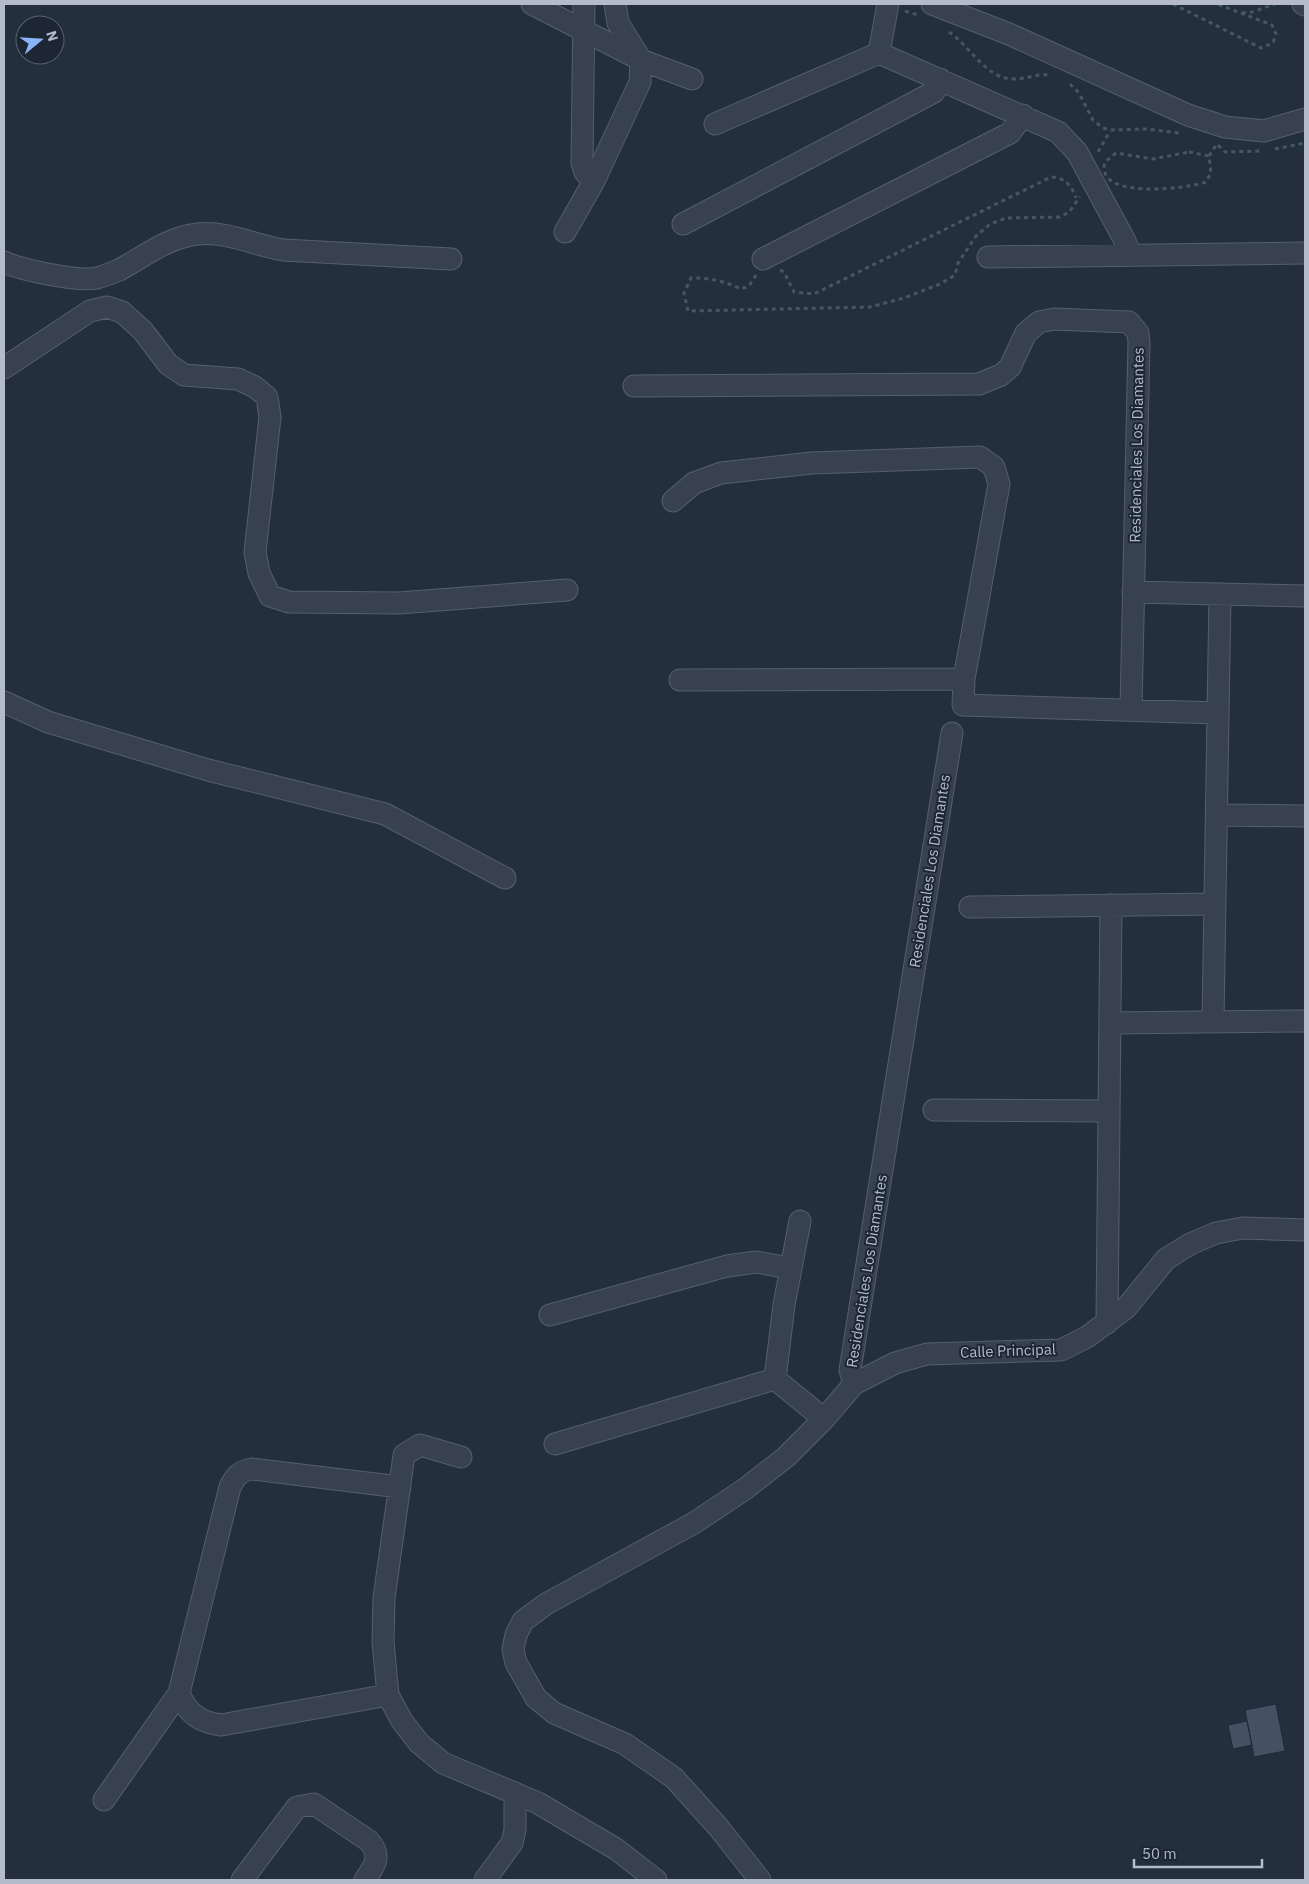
<svg xmlns="http://www.w3.org/2000/svg" width="1309" height="1884" viewBox="0 0 1309 1884" font-family="'IBM Plex Sans',sans-serif">
  <rect width="100%" height="100%" fill="#242f3e"/>
  <!-- building -->
  <path fill="#455162" stroke="#1f2835" d="M 1276,1704 L 1285,1751 L 1254,1757 L 1245,1710 Z
    M 1247,1721 L 1252,1745 L 1233,1749 L 1228,1725 Z"/>
  <g fill="none" stroke-linecap="round" stroke-linejoin="round">
    <defs>
      <path id="minor" d="M 532,4 L 641,60 L 692,79
        M 584,4 L 582,163 L 585,172 L 594,181
        M 888,4 L 879,53 L 1058,132 L 1077,152 L 1125,241 L 1131,255
        M 932,4 L 1009,34 L 1188,115 L 1225,127 L 1264,131 L 1305,119
        M 1303,4 L 1305,5
        M 715,124 L 879,53
        M 683,224 L 934,92 L 940,79
        M 565,232 L 594,181 L 640,82 L 641,60 L 618,23 L 615,4
        M 988,257 L 1305,253
        M 763,259 L 1010,133 L 1023,115
        M 4,262 C 21,270 79,282 97,278 C 104,276 112,273 119,270 C 145,256 168,237 198,234 C 227,231 254,245 283,250 L 451,259
        M 4,368 L 90,311 L 107,307 L 122,312 L 143,331 L 168,364 L 184,375 L 238,379 L 255,387 L 267,397 L 270,417 L 255,552 L 259,573 L 270,596 L 289,602 L 399,603 L 567,590
        M 634,386 L 979,384 L 1001,375 L 1010,367 L 1026,333 L 1039,322 L 1054,319 L 1129,322 L 1138,333 L 1139,342 L 1131,710
        M 673,501 L 694,483 L 721,473 L 812,463 L 980,457 L 994,467 L 999,484 L 964,679 L 963,705 L 1218,713
        M 1133,592 L 1305,596
        M 680,680 L 964,679
        M 4,702 L 48,722 L 208,770 L 385,814 L 505,878
        M 1217,815 L 1305,816
        M 970,907 L 1215,904
        M 1213,1020 L 1220,594
        M 1110,1023 L 1305,1021
        M 934,1110 L 1109,1111
        M 550,1315 L 727,1266 L 756,1262 L 790,1268
        M 1107,1323 L 1111,905
        M 775,1379 L 784,1305 L 800,1221
        M 854,1384 L 850,1370 L 952,733
        M 555,1444 L 775,1379 L 824,1419
        M 461,1457 L 420,1445 L 404,1455 L 384,1598 L 383,1642 L 388,1695 L 402,1721 L 419,1743 L 443,1763 L 538,1803 L 616,1849 L 656,1880
        M 388,1695 L 221,1725 C 199,1722 187,1713 179,1693 L 230,1487 C 235,1477 239,1471 252,1469 L 400,1487
        M 104,1800 L 179,1693
        M 242,1880 L 297,1807 L 314,1804 L 369,1841 C 382,1856 375,1865 365,1880
        M 485,1880 L 512,1843 L 515,1830 L 515,1793
        M 760,1880 L 719,1828 L 674,1778 L 625,1744 L 554,1713 L 536,1698 L 516,1663 L 513,1649 L 516,1635 L 523,1621 L 546,1604 L 694,1523 L 745,1489 L 786,1457 L 824,1419 L 854,1384 L 895,1363 L 927,1354 L 1061,1350 L 1087,1337 L 1126,1308 L 1166,1259 L 1190,1244 L 1216,1233 L 1243,1228 L 1305,1230"/>
    </defs>
    <!-- minor casing -->
    <use href="#minor" stroke="#565f6c" stroke-width="23"/>
    <!-- path -->
    <path stroke="#44595c" stroke-width="3" stroke-dasharray="4 4" stroke-linecap="butt" d="M 1173,4 L 1261,48 L 1273,43 L 1276,34 L 1272,25 L 1217,4
      M 905,11 L 918,15
      M 1242,13 L 1252,12 L 1275,4
      M 949,32 C 970,46 985,77 1011,79 C 1025,80 1037,73 1050,75
      M 1070,84 L 1079,93 L 1093,120 L 1103,128 L 1110,130 L 1146,129 L 1179,133
      M 1275,149 L 1305,143
      M 1098,152 L 1110,131
      M 1189,152 L 1209,156 L 1211,173 L 1206,182 C 1186,189 1094,200 1105,162 L 1116,153 L 1153,159 Z
      M 1209,156 L 1217,144 L 1225,152 L 1261,151
      M 780,270 L 784,272 L 794,292 L 814,294 L 1051,177 C 1066,178 1071,185 1076,198
      M 756,275 L 749,286 L 741,289 C 725,281 709,278 691,278 L 684,293 L 688,311 L 870,307 L 904,298 L 940,284 L 955,275 L 958,263 L 976,236 L 990,224 L 1006,218 L 1060,217 L 1069,212 L 1080,197"/>
    <!-- minor -->
    <use href="#minor" stroke="#38414e" stroke-width="21"/>
  </g>
  <g text-anchor="middle" stroke-width="4" stroke-linejoin="round" paint-order="stroke">
    <!-- street labels -->
    <g font-size="15" fill="#b4bcc9" stroke="#1d2633">
      <text transform="translate(1137 445) rotate(-89)" y="5">Residenciales Los Diamantes</text>
      <text transform="translate(930 871) rotate(-81)" y="5">Residenciales Los Diamantes</text>
      <text transform="translate(867 1271) rotate(-81)" y="5">Residenciales Los Diamantes</text>
      <text transform="translate(1008 1351) rotate(-2)" y="5">Calle Principal</text>
    </g>
  </g>
  <!-- border -->
  <rect width="1309" height="1884" fill="none" stroke="#b4bcc9" stroke-width="10"/>
  <!-- north arrow -->
  <g transform="translate(40 40) rotate(72)"><circle r="24" fill="#1d2633" stroke="#59626f"/>
  <path d="M0-4L9 19L0 12L-9 19Z" fill="#8ab4f8"/>
  <text y="-8" font-size="14" font-weight="bold" text-anchor="middle" fill="#b4bcc9">N</text>
  </g>
  <!-- scale -->
  <path d="M1134 1859v8h128v-8" fill="none" stroke="#b4bcc9" stroke-width="2.5"/>
  <text x="1142" y="1859" font-size="15" fill="#b4bcc9" stroke="#1d2633" stroke-width="4" paint-order="stroke">50 m</text>
</svg>
